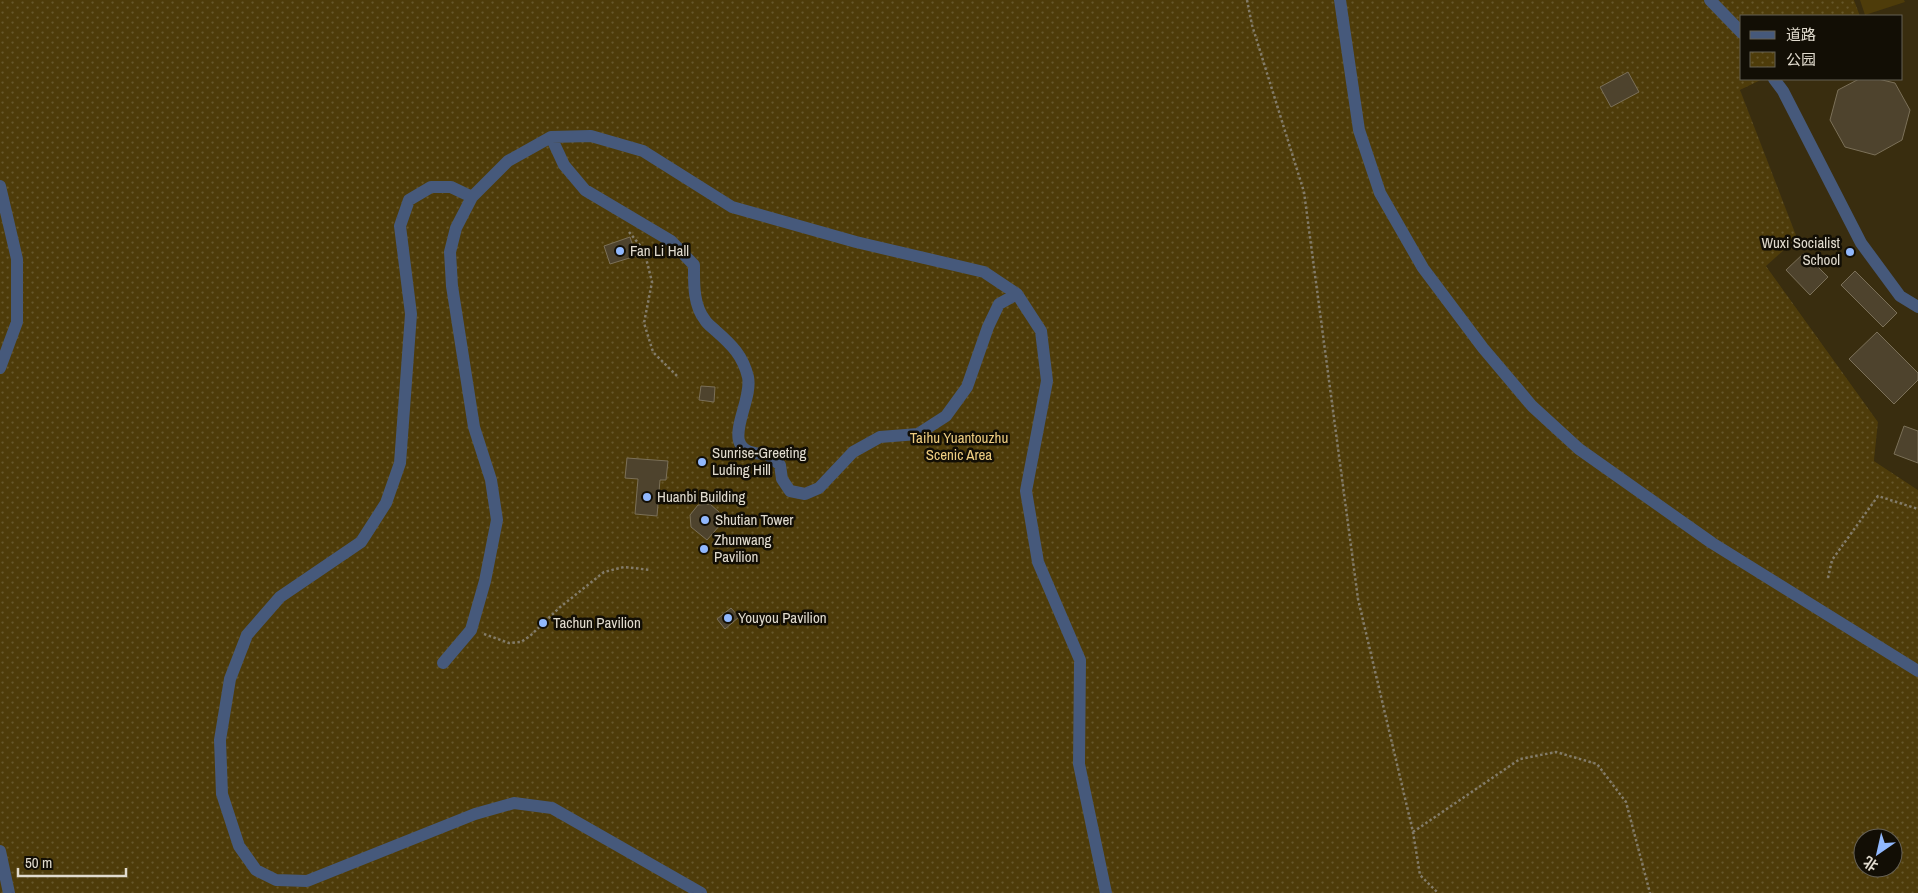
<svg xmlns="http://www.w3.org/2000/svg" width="1918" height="893" viewBox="0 0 1918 893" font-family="'Archivo Narrow','Noto Sans SC',sans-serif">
  <defs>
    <pattern id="park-dots" width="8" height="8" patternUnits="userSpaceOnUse" patternTransform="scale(1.25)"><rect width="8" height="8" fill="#4e3c0a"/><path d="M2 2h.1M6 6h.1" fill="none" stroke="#67582c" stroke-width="1.8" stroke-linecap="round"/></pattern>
  </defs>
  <rect width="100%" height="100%" fill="#2d240e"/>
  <!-- built -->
  <path fill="#392d0f" d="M 1854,0 L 1918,0 L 1918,490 L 1874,461 L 1878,422 L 1766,266 L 1740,90 L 1763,79 L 1902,79 L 1902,16 L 1860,16 Z"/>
  <!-- grass -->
  <path fill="#4e3c0a" d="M 1860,0 L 1904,0 L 1905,2 L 1865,15 Z"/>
  <!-- park -->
  <path fill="url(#park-dots)" fill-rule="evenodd" d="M 0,0 L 1854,0 L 1860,16 L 1742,16 L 1742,79 L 1763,79 L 1740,90 L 1797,238 L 1766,266 L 1878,422 L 1874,461 L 1918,490 L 1918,893 L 0,893 ZM 1863,838 L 1893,838 L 1893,868 L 1863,868 Z"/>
  <!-- building -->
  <path fill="#4e432d" stroke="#7b7058" d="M 1628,72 L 1639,92 L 1611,107 L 1600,87 Z
    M 1859,79 L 1878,79 L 1895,83 L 1910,110 L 1902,140 L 1875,155 L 1845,147 L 1830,120 L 1838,90 Z
    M 630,237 L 636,256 L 610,264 L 604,246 Z
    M 1804,253 L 1828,277 L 1810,295 L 1786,270 Z
    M 1855,271 L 1897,313 L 1883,327 L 1841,285 Z
    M 1877,332 L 1918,373 L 1918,380 L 1894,404 L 1849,359 Z
    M 701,386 L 715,387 L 714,402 L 699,400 Z
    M 1904,426 L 1918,431 L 1918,463 L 1894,454 Z
    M 627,458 L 668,461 L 666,480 L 660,480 L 657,516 L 635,514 L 638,479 L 625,478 Z
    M 710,504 L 719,512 L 720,525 L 707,540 L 691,527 L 690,515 L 698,505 Z
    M 731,608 L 739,617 L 725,629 L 717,619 Z"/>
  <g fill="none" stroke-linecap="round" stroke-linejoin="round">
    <!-- path -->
    <path stroke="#837c6a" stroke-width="2.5" stroke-dasharray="2.5 2.5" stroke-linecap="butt" d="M 1247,0 L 1252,25 L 1304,192 L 1358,599 L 1413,832 L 1420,875 L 1438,893
      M 629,232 L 644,250 L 652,282 L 644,323 L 653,352 L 677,376
      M 1828,578 L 1832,560 L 1878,496 L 1918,509
      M 484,634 L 509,643 L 521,642 L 530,636 L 559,608 L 604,572 L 624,567 L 651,570
      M 1413,832 L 1520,759 L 1556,752 L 1597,764 L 1626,802 L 1650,893"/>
    <!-- minor -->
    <path stroke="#46597b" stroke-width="12" d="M 1340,0 L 1359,130 L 1380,193 L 1423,268 L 1483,348 L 1532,406 L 1579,449 L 1712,543 L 1918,671
      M 1710,0 L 1742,33
      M 1774,79 L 1783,91 L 1861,243 L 1900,296 L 1918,307
      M 551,137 L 564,165 L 585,190 L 671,241 L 694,265 C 694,283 693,305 705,320 C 707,324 713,328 716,331 C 732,345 743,356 748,377 C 754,405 712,455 767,454 L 780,465 L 782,479 L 790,491 L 805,494 L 819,488 L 853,452 L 880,437 L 918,434 L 946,416 L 967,387 L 988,327 L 999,304 L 1017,294
      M 0,186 L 17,259 L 17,322 L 0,368
      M 472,197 L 451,187 L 431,187 L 409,200 L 400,226 L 411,314 L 400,463 L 386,503 L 361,542 L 280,597 L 247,635 L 230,679 L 220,740 L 222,794 L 239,846 L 256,870 L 276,880 L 307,881 L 475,814 L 514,803 L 552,808 L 701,893
      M 443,663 L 471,630 L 485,581 L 497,520 L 491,480 L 474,427 L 452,286 L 450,252 L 456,228 L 472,197 L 508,161 L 551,137 L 591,136 L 643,151 L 732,207 L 856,242 L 984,272 L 1017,294 L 1041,331 L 1047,381 L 1026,491 L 1038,562 L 1080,660 L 1079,764 L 1106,893
      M 0,851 L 9,893"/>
  </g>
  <!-- markers -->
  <g fill="#91b8fd" stroke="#120e05" stroke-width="2">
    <circle cx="620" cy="251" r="5"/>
    <circle cx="1850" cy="252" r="5"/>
    <circle cx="702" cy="462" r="5"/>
    <circle cx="647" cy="497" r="5"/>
    <circle cx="705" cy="520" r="5"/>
    <circle cx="704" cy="549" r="5"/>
    <circle cx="728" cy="618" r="5"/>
    <circle cx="543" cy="623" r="5"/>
  </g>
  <g text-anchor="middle" stroke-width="5" stroke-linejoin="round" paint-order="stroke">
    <!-- poi labels -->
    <g font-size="15" fill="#e1dbce" stroke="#120e05" text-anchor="start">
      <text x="1840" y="248" text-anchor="end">Wuxi Socialist<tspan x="1840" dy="17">School</tspan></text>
      <text x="630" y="256">Fan Li Hall</text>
      <text x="712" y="458">Sunrise-Greeting<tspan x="712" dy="17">Luding Hill</tspan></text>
      <text x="657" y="502">Huanbi Building</text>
      <text x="715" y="525">Shutian Tower</text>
      <text x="714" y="545">Zhunwang<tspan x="714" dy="17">Pavilion</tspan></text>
      <text x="738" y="623">Youyou Pavilion</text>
      <text x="553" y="628">Tachun Pavilion</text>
    </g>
    <!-- park labels -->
    <g font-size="15" fill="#efcd80" stroke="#120e05">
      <text x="959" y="443">Taihu Yuantouzhu<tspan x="959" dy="17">Scenic Area</tspan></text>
    </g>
  </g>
  <!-- legend -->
  <rect x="1740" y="15" width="162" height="65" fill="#120e05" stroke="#656055"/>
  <rect x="1750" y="31" width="25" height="8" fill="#46597b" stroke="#656055"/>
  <text x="1786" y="40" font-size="15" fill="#e1dbce">道路</text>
  <rect x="1750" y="52" width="25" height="15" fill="url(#park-dots)" stroke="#656055"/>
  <text x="1786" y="65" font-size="15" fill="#e1dbce">公园</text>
  <!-- north arrow -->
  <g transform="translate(1878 853) rotate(214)"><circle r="24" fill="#120e05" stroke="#656055"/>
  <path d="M0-4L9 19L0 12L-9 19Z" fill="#91b8fd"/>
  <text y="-8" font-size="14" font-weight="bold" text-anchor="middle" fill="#e1dbce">北</text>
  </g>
  <!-- scale -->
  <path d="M18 868v8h108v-8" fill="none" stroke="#e1dbce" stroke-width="2.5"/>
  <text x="25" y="868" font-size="15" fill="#e1dbce" stroke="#120e05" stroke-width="4" paint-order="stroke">50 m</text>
</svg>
